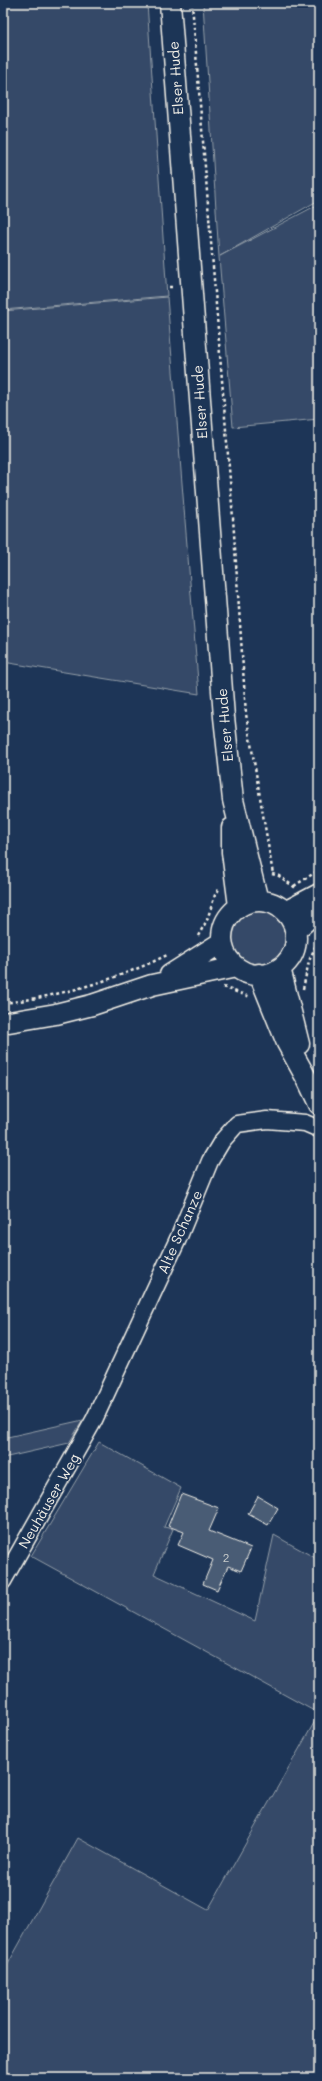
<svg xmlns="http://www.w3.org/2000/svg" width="322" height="2081" viewBox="0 0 322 2081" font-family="Mali,sans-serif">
  <rect width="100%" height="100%" fill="#1d3557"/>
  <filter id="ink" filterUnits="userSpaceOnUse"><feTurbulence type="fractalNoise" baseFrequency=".025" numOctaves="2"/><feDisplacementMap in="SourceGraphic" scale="8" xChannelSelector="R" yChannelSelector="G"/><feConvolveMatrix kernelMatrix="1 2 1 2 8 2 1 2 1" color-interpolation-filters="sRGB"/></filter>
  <g filter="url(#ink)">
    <!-- green -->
    <path fill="#354a67" stroke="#949ea8" d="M 3,3 L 147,3 L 167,296 L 3,310 Z
      M 203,3 L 319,3 L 319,200 L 220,256 L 319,204 L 319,419 L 233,427 L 219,257 Z
      M 167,297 L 199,694 L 3,662 L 3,311 Z
      M231 938a27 27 0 1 1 54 0a27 27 0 1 1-54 0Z
      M 83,1420 L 69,1443 L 3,1458 L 3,1438 Z
      M 99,1442 L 181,1488 L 164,1527 L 173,1529 L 154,1574 L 255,1621 L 274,1535 L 319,1560 L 319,1707 L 316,1712 L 31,1556 Z
      M 319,1714 L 319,2078 L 3,2078 L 3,1973 L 78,1838 L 208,1910 Z"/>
    <!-- building -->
    <path fill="#485b74" stroke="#f4f1e8" d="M 181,1494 L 219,1508 L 209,1531 L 251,1548 L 241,1571 L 228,1566 L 217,1590 L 203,1584 L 213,1560 L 178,1545 L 184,1532 L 168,1526 Z
      M 258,1496 L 278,1508 L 268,1525 L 248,1514 Z"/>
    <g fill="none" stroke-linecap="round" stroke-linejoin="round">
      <defs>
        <path id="minor" d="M 3,1581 L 94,1420 L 178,1239 L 210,1161 L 222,1141 L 237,1124 L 267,1120 L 305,1123 L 319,1129"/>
        <path id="tertiary" d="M 170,3 L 224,717 L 233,800 L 258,901
          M 232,828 L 232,852 L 239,906
          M222 938a37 37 0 1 1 74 0a37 37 0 1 1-74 0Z
          M 285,912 L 319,894
          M 295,931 L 319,909
          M 280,968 L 299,1044
          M 259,974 L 287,1043 L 308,1081 L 319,1104
          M 170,975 L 222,942
          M 3,1023 L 56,1014 L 92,1005 L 152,985 L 236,967"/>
      </defs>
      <!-- minor casing -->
      <use href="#minor" stroke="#f4f1e8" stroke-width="19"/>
      <!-- tertiary casing -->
      <use href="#tertiary" stroke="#f4f1e8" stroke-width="23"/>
      <!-- path -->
      <path stroke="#f4f1e8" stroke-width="2.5" stroke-dasharray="3 3" stroke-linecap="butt" d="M 192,3 L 233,518 L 246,714 L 273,874
        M 169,287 L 175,287
        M 272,874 L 279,876 L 297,889
        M 294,886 L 319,870
        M 198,936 L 207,920 L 215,895 L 220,888
        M 223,987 L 250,997
        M 303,989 L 309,961 L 319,938
        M 3,1003 C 58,997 120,979 169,954
        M 314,1050 L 319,1063"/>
      <!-- minor -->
      <use href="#minor" stroke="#1d3557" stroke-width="16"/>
      <!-- tertiary -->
      <use href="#tertiary" stroke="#1d3557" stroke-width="20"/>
    </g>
  </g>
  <g text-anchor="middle" stroke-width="3.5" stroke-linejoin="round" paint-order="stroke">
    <!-- number labels -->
    <g font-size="12" fill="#c9cccb">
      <text x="226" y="1562">2</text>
    </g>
    <!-- street labels -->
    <g font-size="14" fill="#f4f1e8" stroke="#1d3557">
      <text transform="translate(176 78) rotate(-94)" y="5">Elser Hude</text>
      <text transform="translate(200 402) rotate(-94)" y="5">Elser Hude</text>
      <text transform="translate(225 725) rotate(-95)" y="5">Elser Hude</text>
      <text transform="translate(180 1232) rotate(-66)" y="5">Alte Schanze</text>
      <text transform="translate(49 1501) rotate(-60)" y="5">Neuhäuser Weg</text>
    </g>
  </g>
  <!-- margin -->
  <rect width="322" height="2081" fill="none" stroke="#1d3557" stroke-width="16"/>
  <rect x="8" y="8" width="306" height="2065" fill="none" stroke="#f4f1e8" stroke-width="1.5" filter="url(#ink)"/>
</svg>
